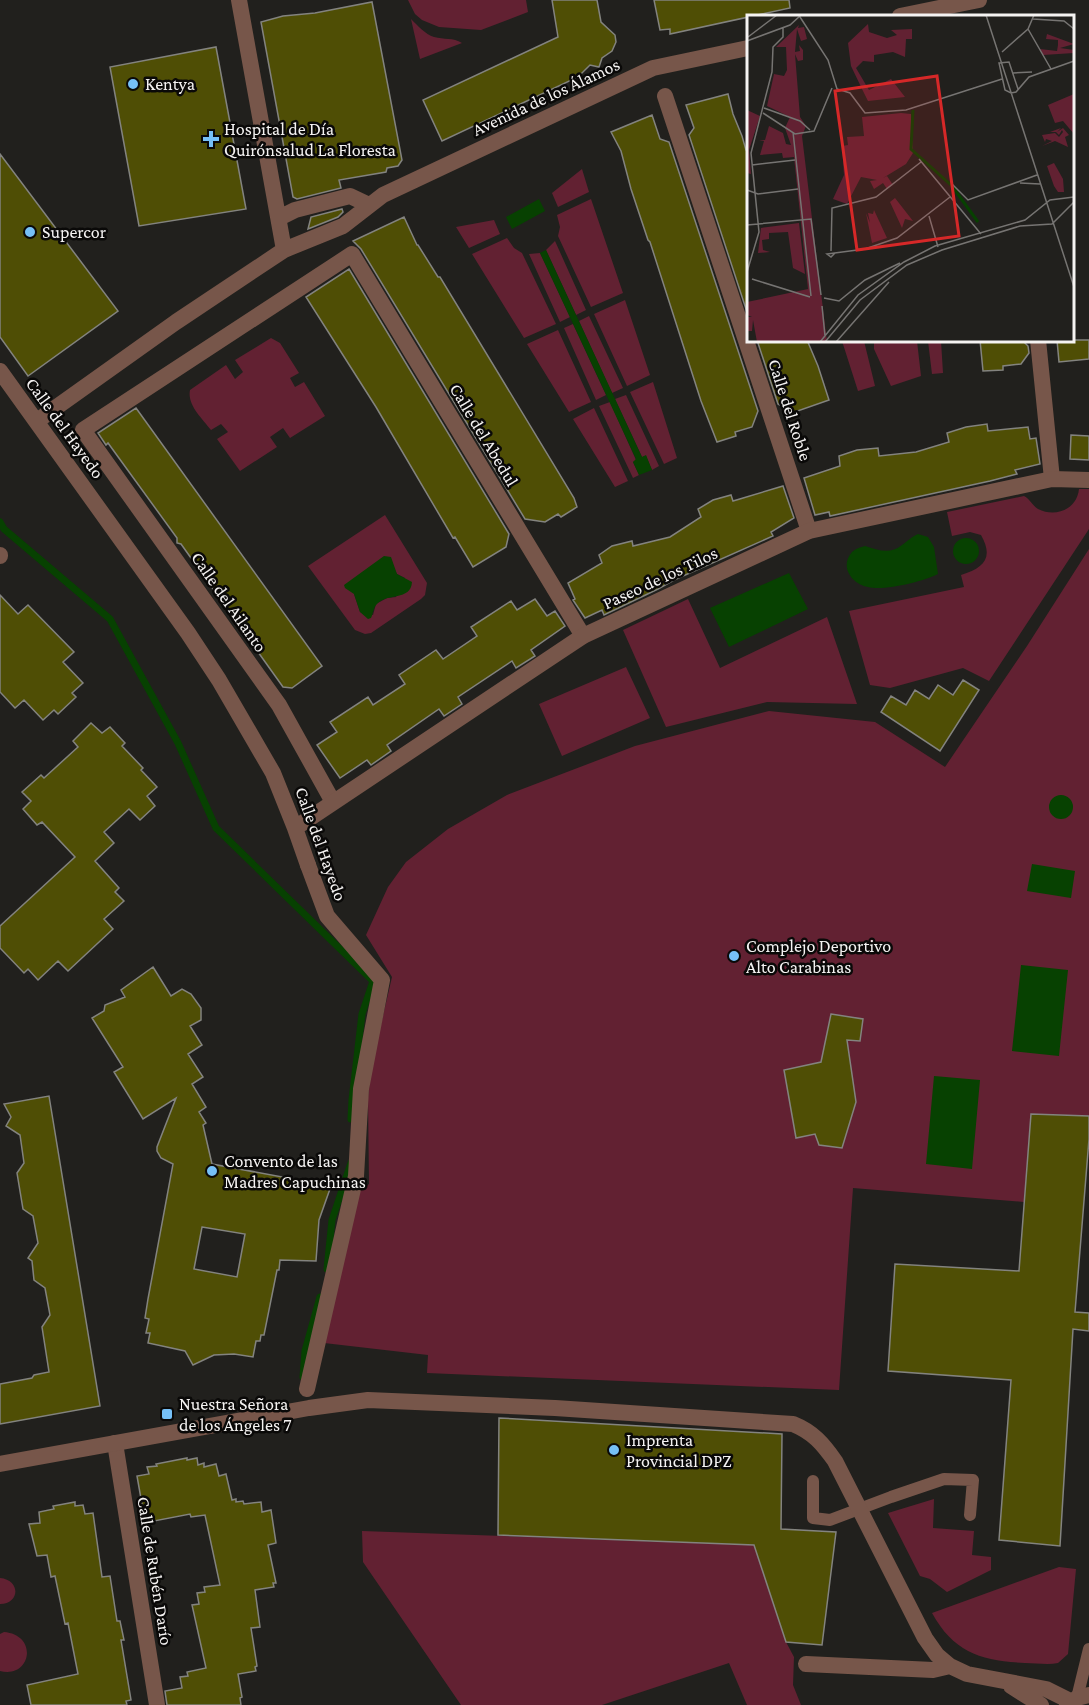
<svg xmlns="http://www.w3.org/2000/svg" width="1089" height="1705" viewBox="0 0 1089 1705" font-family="'Crimson Pro',serif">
  <rect width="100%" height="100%" fill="#21201d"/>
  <!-- green -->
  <path fill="#622132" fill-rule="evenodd" d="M 408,0 L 526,0 L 528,12 L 481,30 L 439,27 L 422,20 L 415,14 Z
    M 411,19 C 418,26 425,34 434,37 C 444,40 453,37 462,43 L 420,59 Z
    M 582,169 L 589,192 L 558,207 L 552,193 Z
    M 591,199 L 623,293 L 591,307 L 558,236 L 560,227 L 557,215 Z
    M 494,220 L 500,234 L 469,248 L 456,227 Z
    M 507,238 L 514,248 L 522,253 L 556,324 L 524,338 L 472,254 Z
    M 555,241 L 586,310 L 576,315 L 546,250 Z
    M 540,253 L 570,317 L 560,322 L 529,254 Z
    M 625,300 L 650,375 L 627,386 L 594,314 Z
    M 589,316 L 623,388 L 612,393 L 579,321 Z
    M 573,324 L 606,395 L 596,400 L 564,328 Z
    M 558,330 L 591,402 L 569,412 L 527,344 Z
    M 271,338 L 280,343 L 299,373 L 290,378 L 295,387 L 304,382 L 325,416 L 290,438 L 283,428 L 270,437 L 277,447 L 240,471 L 217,439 L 228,432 L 221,424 L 211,430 C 202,418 187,405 190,390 L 226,365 L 235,379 L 243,372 L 235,360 Z
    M 842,341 L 864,341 L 875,386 L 858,391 Z
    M 874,341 L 917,341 L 921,376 L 891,386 L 874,349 Z
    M 928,341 L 941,341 L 943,373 L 932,374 Z
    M 653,382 L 677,458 L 664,464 L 630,392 Z
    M 626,395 L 659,466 L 652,470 L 646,456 L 642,457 L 615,399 Z
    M 610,402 L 636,460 L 633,462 L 639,475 L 633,478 L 599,406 Z
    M 594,408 L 628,481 L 615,487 L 573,419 Z
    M 1079,489 L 1089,489 L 1089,529 L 989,681 L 963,668 L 890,688 L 870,685 L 849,611 L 964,587 L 961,575 C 984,568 994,558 981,535 L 970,532 L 952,536 L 947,512 L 1024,496 C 1030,499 1032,505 1038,509 C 1056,518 1077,509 1079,489 Z
    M 385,515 L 427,583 L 425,595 L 421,599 L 371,633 L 365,634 L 355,630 L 308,566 ZM 394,569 L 397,574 L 405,578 L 396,597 L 387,598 L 376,604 L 373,615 L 360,612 L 354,594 Z
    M 1089,549 L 1089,1116 L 1031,1114 L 1024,1202 L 853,1188 L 839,1390 L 427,1373 L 428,1355 L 324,1343 L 359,1192 L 369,1184 L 368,1098 L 372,1063 L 392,977 L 366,935 L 388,887 L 406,862 L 448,829 L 507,795 L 635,746 L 769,711 L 875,722 L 945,767 L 1027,646 Z
    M 688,599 L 720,668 L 827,617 L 857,704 L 767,702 L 666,727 L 623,630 Z
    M 626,667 L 650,718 L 562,756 L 539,704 Z
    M 934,1499 L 933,1528 L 974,1531 L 972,1555 L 991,1557 L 991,1570 L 947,1592 L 930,1579 L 920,1576 L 888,1513 Z
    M 362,1531 L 754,1545 L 786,1642 L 794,1657 L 793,1685 L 801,1705 L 747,1705 L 729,1663 L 602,1705 L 461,1705 L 363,1562 Z
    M 1059,1567 L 1076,1569 L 1068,1654 L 1058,1663 C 1048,1665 1036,1663 1025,1663 C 982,1661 954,1653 932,1613 Z
    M 0,1578 C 21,1580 20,1604 0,1604 Z
    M 4,1632 C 39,1635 31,1679 0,1671 L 0,1634 Z"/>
  <!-- water -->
  <path fill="#074101" d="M 539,199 L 545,211 L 512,229 L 506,217 Z
    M 546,250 L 642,457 L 646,455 L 652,470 L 639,475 L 633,462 L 636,459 L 540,253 Z
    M 918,534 L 928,537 L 934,547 L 938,574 C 922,582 884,591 868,587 C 852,584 839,567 852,552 C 855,549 861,547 865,546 C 878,550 890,555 902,545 C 908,541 911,537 918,534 Z
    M953 551a13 13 0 1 1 26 0a13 13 0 1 1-26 0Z
    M 384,556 L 391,557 L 397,574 L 412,582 C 411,601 386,593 377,604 C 373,608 373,614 371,618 L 368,619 L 360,612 L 354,594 L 345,588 L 344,585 Z
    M 789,573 L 808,609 L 729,647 L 710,608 Z
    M1049 807a12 12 0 1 1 24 0a12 12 0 1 1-24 0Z
    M 1032,864 L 1075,871 L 1071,898 L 1027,891 Z
    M 1021,965 L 1068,970 L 1059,1056 L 1012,1051 Z
    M 934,1076 L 980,1080 L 972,1169 L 926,1164 Z"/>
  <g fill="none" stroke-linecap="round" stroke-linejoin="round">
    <!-- stream -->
    <path stroke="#074101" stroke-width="7" d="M 0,522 L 4,529 L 110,619 L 178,743 L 216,828 L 373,981 L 362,1014 L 352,1100 L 351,1119
      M 327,1269 L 332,1220 L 351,1163
      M 303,1377 L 305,1351 L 320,1297"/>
  </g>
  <!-- building -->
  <path fill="#4f4e05" stroke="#83837f" stroke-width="1.5" fill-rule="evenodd" d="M 552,0 L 597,0 L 601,22 L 615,35 L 616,42 L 612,51 L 602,58 L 599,67 L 590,65 L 578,77 L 442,141 L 423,100 L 558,37 Z
    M 654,0 L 789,0 L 790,8 L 670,34 L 670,29 L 660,30 Z
    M 372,2 L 402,160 L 398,166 L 387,168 L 386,172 L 339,180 L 341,188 L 297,199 L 293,197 L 261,22 L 283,16 L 315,13 Z
    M 216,47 L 246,209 L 139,226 L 110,67 Z
    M 728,94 L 733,114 L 742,136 L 746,150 L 748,151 L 748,315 L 689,135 L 694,128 L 686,105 Z
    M 652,115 L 660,139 L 669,142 L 758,411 L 752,427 L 735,432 L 736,436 L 717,442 L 701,401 L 650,242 L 648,240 L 631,189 L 621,151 L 611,132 Z
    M 0,154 L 118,311 L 28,376 L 0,337 Z
    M 342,209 L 343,212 L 338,217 L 308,229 L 311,217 Z
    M 404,217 L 417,245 L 418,245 L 438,277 L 440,277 L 574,498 L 577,507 L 561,517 L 558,514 L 545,522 L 525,519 L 361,249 L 353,241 Z
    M 349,269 L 509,534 L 506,547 L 473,567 L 455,537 L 453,538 L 376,407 L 306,297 Z
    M 757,340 L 807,340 L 818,366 L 829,400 L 792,413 L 778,404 Z
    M 980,340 L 1022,340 L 1028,346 L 1029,353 L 1021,364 L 1003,366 L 1003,370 L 983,371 Z
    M 1057,340 L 1089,340 L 1089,359 L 1059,362 Z
    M 136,408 L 322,666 L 292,688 L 283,687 L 181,544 L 177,543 L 177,538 L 108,443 L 106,445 L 98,433 Z
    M 987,424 L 988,431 L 1028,427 L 1030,439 L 1036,438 L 1040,464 L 1015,470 L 1017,474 L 990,481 L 830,516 L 829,512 L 815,515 L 804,478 L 840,466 L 839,456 L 857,450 L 878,448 L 879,456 L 916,452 L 949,442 L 947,433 L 966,427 Z
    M 1071,435 L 1089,436 L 1089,460 L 1070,459 Z
    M 783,486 L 794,518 L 771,532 L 773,536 L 674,580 L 658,589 L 604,615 L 602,610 L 585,618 L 573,600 L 575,599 L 568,583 L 602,563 L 599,555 L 612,546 L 632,541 L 633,546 L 670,537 L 701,517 L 698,509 L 713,500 L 731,495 L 733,501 Z
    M 0,595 L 18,614 L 28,605 L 74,652 L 63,662 L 83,683 L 72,693 L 76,697 L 58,714 L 54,710 L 43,720 L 24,700 L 15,708 L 0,692 Z
    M 535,599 L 547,616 L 555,611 L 565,626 L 531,650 L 535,656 L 516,668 L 512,661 L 458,697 L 462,704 L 444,716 L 439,709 L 387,745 L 391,751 L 371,765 L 367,760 L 340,778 L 317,745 L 337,732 L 330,722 L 368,697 L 373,705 L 405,684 L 399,675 L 436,650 L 443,659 L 477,636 L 471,627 L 511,601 L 517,610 Z
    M 963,680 L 979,690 L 940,751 L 881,712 L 891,696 L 906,705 L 915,690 L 929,699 L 938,685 L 953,695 Z
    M 91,723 L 102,733 L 110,727 L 125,743 L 122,746 L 143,768 L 141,770 L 157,787 L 147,796 L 155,806 L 140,820 L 129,809 L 104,832 L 114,843 L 95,861 L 119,888 L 115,892 L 124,901 L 104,919 L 113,929 L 68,971 L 58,961 L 38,980 L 28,969 L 24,973 L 0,948 L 0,926 L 75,857 L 42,822 L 37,825 L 23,809 L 31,801 L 22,792 L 41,775 L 44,778 L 78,747 L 73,741 Z
    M 153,967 L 171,996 L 182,989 L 191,994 L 201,1008 L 201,1020 L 190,1026 L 202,1045 L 188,1054 L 203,1077 L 192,1084 L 206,1107 L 199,1112 L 206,1123 L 203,1125 L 212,1164 L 331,1186 L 319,1220 L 316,1261 L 280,1260 L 279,1270 L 277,1270 L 264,1335 L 261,1335 L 260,1341 L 256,1341 L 253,1357 L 234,1354 L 214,1355 L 193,1365 L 185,1351 L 148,1343 L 150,1333 L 146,1333 L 149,1319 L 145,1318 L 148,1299 L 173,1164 L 161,1158 L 157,1151 L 157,1147 L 176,1098 L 143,1119 L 114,1072 L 123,1067 L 92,1018 L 104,1011 L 105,1005 L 125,997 L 121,990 ZM 202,1227 L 245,1234 L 237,1277 L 194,1269 Z
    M 831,1014 L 863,1019 L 860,1041 L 847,1040 L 856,1102 L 842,1148 L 819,1145 L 815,1134 L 796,1138 L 784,1070 L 821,1062 Z
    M 49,1096 L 100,1406 L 0,1424 L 0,1384 L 32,1378 L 34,1375 L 49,1372 L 42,1327 L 50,1315 L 45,1288 L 34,1280 L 32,1261 L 28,1258 L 38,1243 L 33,1216 L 23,1209 L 17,1173 L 24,1163 L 20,1135 L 6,1126 L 11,1117 L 4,1104 Z
    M 1031,1114 L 1089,1116 L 1089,1139 L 1075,1312 L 1089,1313 L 1089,1331 L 1073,1329 L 1060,1546 L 999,1540 L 1011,1380 L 888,1371 L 895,1264 L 1019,1271 Z
    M 499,1418 L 782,1434 L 781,1529 L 836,1532 L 822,1645 L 786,1642 L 754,1545 L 498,1535 Z
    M 187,1458 L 187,1460 L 197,1458 L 198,1465 L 204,1463 L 204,1467 L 216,1464 L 219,1476 L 226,1474 L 232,1500 L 236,1499 L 236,1502 L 243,1501 L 244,1504 L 261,1502 L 262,1512 L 271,1510 L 276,1543 L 268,1545 L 276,1583 L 273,1583 L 274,1587 L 255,1590 L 260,1627 L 251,1628 L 257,1666 L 255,1667 L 256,1671 L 238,1674 L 242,1697 L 240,1698 L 241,1705 L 167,1705 L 165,1691 L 182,1688 L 180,1677 L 188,1676 L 187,1672 L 206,1668 L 192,1605 L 199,1604 L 197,1593 L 205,1592 L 204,1587 L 220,1585 L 205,1515 L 191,1517 L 190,1514 L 149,1522 L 146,1509 L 143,1510 L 137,1476 L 149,1474 L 147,1467 L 157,1466 L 156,1464 Z
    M 75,1502 L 75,1506 L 83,1505 L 85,1514 L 93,1513 L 102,1577 L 110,1576 L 117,1621 L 120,1621 L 124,1640 L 121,1640 L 131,1700 L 126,1701 L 127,1705 L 31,1705 L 27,1685 L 78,1674 L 68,1623 L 65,1624 L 55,1576 L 51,1577 L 47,1555 L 37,1556 L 29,1524 L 40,1523 L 39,1512 L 54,1509 L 53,1506 Z"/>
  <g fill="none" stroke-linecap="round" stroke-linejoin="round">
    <!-- service -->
    <path stroke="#77564a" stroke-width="12" d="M 813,1481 L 813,1518 L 830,1520 L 891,1497 L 944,1479 L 973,1480 L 970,1515
      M 1077,1698 L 1089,1649"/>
    <!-- pedestrian -->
    <path stroke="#77564a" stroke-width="16" d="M 665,96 L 809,531
      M 1038,340 L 1052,479
      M 333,802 L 279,705 L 83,430 L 352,254 L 583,636
      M 307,1389 L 356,1176 L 361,1089 L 382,980 L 327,916 L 308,865
      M 115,1443 L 157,1705"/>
    <!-- minor -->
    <path stroke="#77564a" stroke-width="16" d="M 239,0 L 284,250
      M 900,16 L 979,0
      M 279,218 L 295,210 L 350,196 L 369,205
      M 0,371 L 188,633 L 219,680 L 273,773 L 295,828 L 308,865
      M 37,421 L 176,322 L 284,250 L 343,226 L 383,195 L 653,68 L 748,48
      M 0,555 L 0,556
      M 295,828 L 583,636 L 809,531 L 1052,479 L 1089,480
      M 0,1464 L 309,1408 L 368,1400 L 555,1408 L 793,1424 C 813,1432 823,1444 835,1461 L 925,1638 L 937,1655 L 950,1666 L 967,1674 L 1046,1689 L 1070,1701
      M 806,1664 L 933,1670 L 950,1666
      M 1011,1686 L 1041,1705
      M 1067,1705 L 1077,1698 L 1089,1695"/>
  </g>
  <!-- markers -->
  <g fill="#76c0f7" stroke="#0a0908" stroke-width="2">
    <circle cx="133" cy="84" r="6"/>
    <path d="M208 130h6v6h6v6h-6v6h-6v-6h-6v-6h6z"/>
    <circle cx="30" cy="232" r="6"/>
    <circle cx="734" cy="956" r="6"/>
    <circle cx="212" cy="1171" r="6"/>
    <rect x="161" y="1408" width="12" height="12" rx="3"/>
    <circle cx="614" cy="1450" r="6"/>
  </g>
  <g text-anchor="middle" stroke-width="5" stroke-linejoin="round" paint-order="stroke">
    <!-- poi labels -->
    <g font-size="18" fill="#f5f3f2" stroke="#0a0908" text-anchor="start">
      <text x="145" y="90">Kentya</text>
      <text x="224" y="135">Hospital de Día<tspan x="224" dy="21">Quirónsalud La Floresta</tspan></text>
      <text x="42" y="238">Supercor</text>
      <text x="746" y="952">Complejo Deportivo<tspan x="746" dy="21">Alto Carabinas</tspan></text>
      <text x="224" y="1167">Convento de las<tspan x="224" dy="21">Madres Capuchinas</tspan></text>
      <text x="179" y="1410">Nuestra Señora<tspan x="179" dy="21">de los Ángeles 7</tspan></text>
      <text x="626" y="1446">Imprenta<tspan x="626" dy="21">Provincial DPZ</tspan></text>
    </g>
    <!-- street labels -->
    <g font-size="18" fill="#f5f3f2" stroke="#0a0908">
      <text transform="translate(546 97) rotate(-25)" y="6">Avenida de los Álamos</text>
      <text transform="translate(790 410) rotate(72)" y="6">Calle del Roble</text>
      <text transform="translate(65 428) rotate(54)" y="6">Calle del Hayedo</text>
      <text transform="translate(484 435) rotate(59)" y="6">Calle del Abedul</text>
      <text transform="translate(660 578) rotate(-25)" y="6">Paseo de los Tilos</text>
      <text transform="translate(229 602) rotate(55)" y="6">Calle del Ailanto</text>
      <text transform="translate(321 844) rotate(70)" y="6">Calle del Hayedo</text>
      <text transform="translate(155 1571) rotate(81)" y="6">Calle de Rubén Darío</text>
    </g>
  </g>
  <!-- overview -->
  <g transform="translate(747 15)">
    <rect width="327" height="327" fill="#21201d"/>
    <path d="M 121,9 L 122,17 L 140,23 L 150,20 L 144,15 L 165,14 L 165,24 L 159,24 L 158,42 L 146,37 L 127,40 L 127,47 L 116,46 L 109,53 L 122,75 L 144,64 L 158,82 L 121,86 L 116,76 L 104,51 L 101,28 ZM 52,10 L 51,13 L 57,12 L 60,24 L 54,26 L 50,14 L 48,37 L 53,36 L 52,30 L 56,35 L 56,45 L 51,46 L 48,39 L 53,102 L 59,111 L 55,121 L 80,327 L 10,327 L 6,305 L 5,316 L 0,316 L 0,302 L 5,302 L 0,300 L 0,287 L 61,274 L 47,142 L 36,143 L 35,138 L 13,140 L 17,126 L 12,125 L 18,125 L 22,111 L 36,118 L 39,129 L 44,130 L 38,113 L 43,102 L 20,91 L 27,59 L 37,61 L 40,55 L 39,32 L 29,32 ZM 300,19 L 327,29 L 313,33 L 327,35 L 327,38 L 296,40 L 293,34 L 310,36 L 311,30 L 311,25 L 299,24 ZM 327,79 L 327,119 L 316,106 L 308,108 L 301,90 ZM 0,95 L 13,101 L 2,135 L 4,159 L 0,158 ZM 154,98 L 164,99 L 166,138 L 159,149 L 136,163 L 140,161 L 146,170 L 140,174 L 136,168 L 127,174 L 123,166 L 130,165 L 114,162 L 100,189 L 86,184 L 97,160 L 95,131 L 101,130 L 100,122 L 117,121 L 115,102 ZM 314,113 L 310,117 L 316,113 L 322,120 L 318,122 L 321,132 L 308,126 L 295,131 L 305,126 L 299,124 L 298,127 L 295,120 L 308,118 L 312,122 L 316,117 L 315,115 L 312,120 L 309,117 L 303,117 ZM 307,148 L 316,164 L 317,177 L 311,177 L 307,171 L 300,151 ZM 148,183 L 166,206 L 158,204 L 155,213 L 143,187 ZM 127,195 L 140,223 L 125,228 L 119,198 L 123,208 L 121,198 L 126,199 ZM 52,208 L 58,259 L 46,253 L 41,217 L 22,218 L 22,224 L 15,225 L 16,235 L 23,237 L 11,238 L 14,213 Z" fill="#622132"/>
    <path fill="none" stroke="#074101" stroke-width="3" d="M 166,95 L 164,134 L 205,171 L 231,207"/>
    <path fill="none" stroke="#767472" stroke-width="1.5" d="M 239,0 L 327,272M 53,2 L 81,45 L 90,74 L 103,78 L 118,98 L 159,95 L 255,64M 286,4 L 317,6 L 327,14M 281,14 L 304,54M 1,22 L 30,0M 0,26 L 43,10 L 54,0M 255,37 L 281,14 L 287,0M 266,58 L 285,57M 271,74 L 262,47 L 252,48 L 258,75 L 264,78 L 269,77 L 282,62 L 327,46M 17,93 L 53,106 L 63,115M 16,98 L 48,119 L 67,116 L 85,73M 46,117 L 64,281M 172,144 L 234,219M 5,150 L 48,145M 273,168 L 293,169M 205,169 L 221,185 L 290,160M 0,175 L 11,179 L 51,174M 182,201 L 191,232M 0,210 L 64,204 L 74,280M 84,236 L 85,193 L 129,182 L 174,147M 88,238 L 84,242 L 80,239 L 118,234 L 150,223 L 203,182M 0,257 L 12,217 L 4,138 L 25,57 L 26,32 L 36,22 L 36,13M 5,264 L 63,282M 77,283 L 92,286 L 118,265 L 153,248M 75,291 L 78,321M 73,327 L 111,280 L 157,247 L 188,231 L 278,205 L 303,185 L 327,182M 78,327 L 113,285 L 160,250 L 195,235 L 273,211 L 305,209 L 327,187M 89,327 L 142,267"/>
    <path fill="#d62828" fill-opacity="0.15" stroke="#d62828" stroke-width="3" d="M 190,61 L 212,221 L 110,235 L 88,76 Z"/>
    <rect width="327" height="327" fill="none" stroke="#f5f3f2" stroke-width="3"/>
  </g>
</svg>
